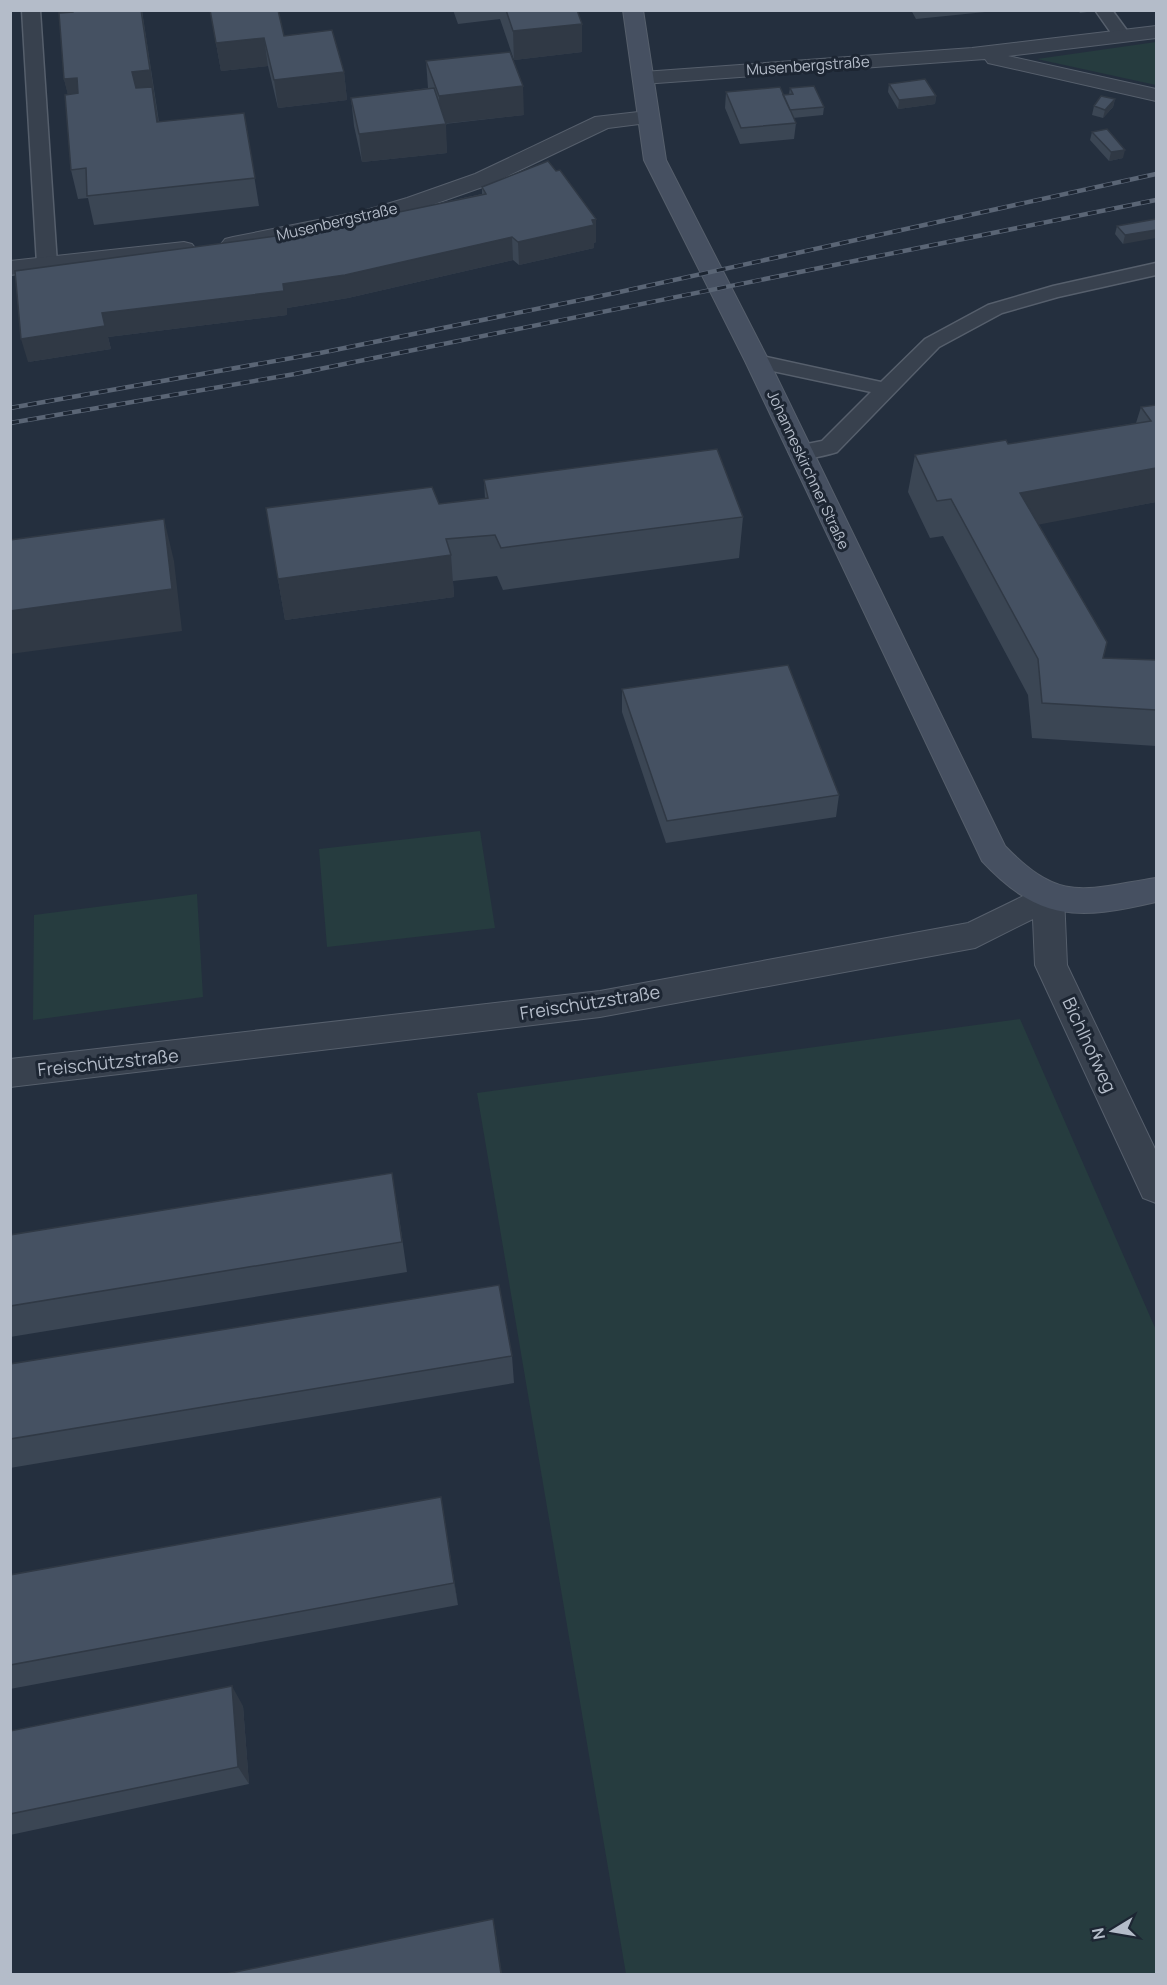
<svg xmlns="http://www.w3.org/2000/svg" width="1167" height="1985" viewBox="0 0 1167 1985" font-family="Manrope,sans-serif">
  <rect width="100%" height="100%" fill="#242f3e"/>
  <!-- green -->
  <path fill="#263c3f" d="M 1156,42 L 1156,85 L 1037,59 Z
    M 480,831 L 495,928 L 327,947 L 319,849 Z
    M 197,894 L 203,997 L 33,1020 L 34,915 Z
    M 1020,1019 L 1156,1330 L 1156,1974 L 626,1974 L 477,1093 Z"/>
  <g fill="none" stroke-linecap="round" stroke-linejoin="round">
    <defs>
      <path id="lane" d="M 22,10 L 40,10 L 57,264 L 54,268 L 40,268 L 37,264 Z
        M 1095,10 L 1112,10 L 1131,36 L 1128,40 L 1116,40 Z
        M 1156,263 L 1156,275 L 1058,297 L 1002,313 L 939,347 L 837,452 C 823,456 806,461 792,457 L 789,452 L 792,447 L 822,441 L 871,392 L 749,366 L 746,361 L 749,356 L 757,355 L 881,382 L 925,339 L 988,305 L 1053,286 Z"/>
      <path id="street" d="M 1156,26 L 1156,38 L 1008,56 L 1156,89 L 1156,101 L 988,63 L 985,59 L 643,84 L 636,82 L 633,78 L 636,74 L 643,72 L 972,48 Z
        M 647,111 L 655,112 L 658,117 L 655,122 L 608,128 L 491,184 L 423,208 L 367,224 L 233,251 L 225,249 L 221,244 L 225,239 L 233,237 L 363,211 L 407,198 L 475,174 L 595,117 Z
        M 184,242 L 192,244 L 196,249 L 192,254 L 10,275 L 10,261 Z
        M 1048,884 L 1059,887 L 1064,896 L 1067,965 L 1156,1151 L 1156,1203 L 1143,1198 L 1035,965 L 1033,919 L 975,948 L 600,1017 L 10,1087 L 10,1059 L 600,991 L 968,923 Z"/>
      <path id="secondary" d="M 623,10 L 643,10 L 666,160 L 769,361 L 1005,846 C 1061,904 1084,889 1156,878 L 1156,902 C 1079,920 1039,922 982,861 L 745,361 L 644,160 Z"/>
    </defs>
    <!-- lane casing -->
    <use href="#lane" stroke="#565f6c" stroke-width="3"/>
    <!-- street casing -->
    <use href="#street" stroke="#565f6c" stroke-width="2"/>
    <!-- secondary casing -->
    <use href="#secondary" stroke="#565f6c" stroke-width="2"/>
    <!-- lane -->
    <use href="#lane" fill="#38414e" fill-rule="evenodd"/>
    <!-- street -->
    <use href="#street" fill="#38414e" fill-rule="evenodd"/>
    <!-- secondary -->
    <use href="#secondary" fill="#465061" fill-rule="evenodd"/>
    <defs>
      <path id="rail" d="M 10,408 L 320,353 L 615,293 L 1156,174
        M 10,423 L 295,374 L 1156,200"/>
    </defs>
    <!-- rail casing -->
    <use href="#rail" stroke="#5a6575" stroke-width="4.5"/>
    <!-- rail -->
    <use href="#rail" stroke="#1d2633" stroke-width="3" stroke-dasharray="9" stroke-linecap="butt"/>
  </g>
  <!-- wall -->
  <path fill="#3b4654" d="M 61,10 L 142,10 L 143,17 L 159,122 L 244,113 L 259,206 L 94,225 L 88,198 L 78,199 L 71,170 L 68,94 L 64,79 Z
    M 210,10 L 284,36 L 344,72 L 347,100 L 278,108 L 268,66 L 221,71 Z
    M 453,10 L 577,10 L 582,24 L 582,52 L 514,60 L 500,19 L 458,24 Z
    M 911,10 L 1005,10 L 916,19 Z
    M 1078,10 L 1101,10 L 1080,13 Z
    M 426,61 L 524,115 L 445,124 L 447,153 L 362,162 L 354,126 L 351,98 L 428,88 Z
    M 889,84 L 936,96 L 935,104 L 898,109 L 888,92 Z
    M 790,88 L 824,107 L 823,115 L 793,118 L 796,123 L 794,139 L 740,144 L 725,108 L 726,92 L 783,95 L 789,94 Z
    M 1115,99 L 1113,107 L 1103,118 L 1092,115 L 1094,106 Z
    M 1092,132 L 1123,158 L 1109,161 L 1090,140 Z
    M 482,187 L 596,242 L 594,243 L 594,248 L 519,265 L 513,260 L 348,298 L 287,308 L 287,315 L 108,337 L 111,349 L 28,362 L 298,233 L 482,194 Z
    M 1156,219 L 1123,244 L 1115,234 L 1117,226 Z
    M 1156,405 L 1156,502 L 1038,524 L 1103,658 L 1156,660 L 1156,746 L 1032,738 L 1028,695 L 943,536 L 930,538 L 908,492 L 915,455 L 1008,444 L 1136,423 L 1141,407 Z
    M 484,480 L 743,517 L 739,558 L 503,590 L 497,576 L 453,581 L 454,597 L 285,620 L 278,579 L 439,504 L 485,499 Z
    M 622,689 L 839,795 L 836,817 L 666,843 L 622,712 Z
    M 397,1203 L 407,1272 L 10,1337 L 10,1235 Z
    M 512,1356 L 514,1383 L 10,1468 L 10,1364 Z
    M 441,1497 L 458,1605 L 10,1689 L 10,1575 Z
    M 243,1706 L 249,1784 L 10,1835 L 10,1731 Z"/>
  <!-- shaded-wall -->
  <path fill="#303945" d="M 61,10 L 73,10 L 64,25 Z
    M 141,10 L 145,32 L 163,151 L 138,101 L 132,72 Z
    M 582,24 L 582,52 L 514,60 L 513,31 Z
    M 264,38 L 268,66 L 221,71 L 216,43 Z
    M 344,72 L 347,100 L 278,108 L 274,80 Z
    M 77,78 L 83,106 L 71,108 L 64,79 Z
    M 523,86 L 524,115 L 440,124 L 439,96 Z
    M 936,96 L 935,104 L 898,109 L 899,100 Z
    M 1115,99 L 1113,107 L 1103,118 L 1105,110 Z
    M 446,124 L 447,153 L 362,162 L 359,134 Z
    M 1125,150 L 1123,158 L 1109,161 L 1111,152 Z
    M 596,219 L 596,242 L 594,243 L 594,248 L 519,265 L 518,242 Z
    M 1156,230 L 1156,238 L 1123,244 L 1125,235 Z
    M 512,237 L 513,260 L 348,298 L 287,308 L 287,315 L 108,337 L 111,349 L 28,362 L 21,339 L 102,313 L 283,284 Z
    M 1156,468 L 1156,502 L 1011,530 L 1020,493 Z
    M 164,519 L 174,561 L 182,631 L 10,654 L 10,611 Z
    M 451,555 L 454,597 L 285,620 L 278,579 Z
    M 441,1497 L 445,1522 L 458,1605 L 454,1583 Z
    M 232,1686 L 243,1706 L 249,1784 L 238,1767 Z
    M 493,1919 L 496,1933 L 502,1974 L 501,1974 Z"/>
  <!-- building -->
  <path fill="#455162" stroke="#303945" stroke-width="1.5" d="M 73,10 L 141,10 L 150,70 L 132,72 L 136,88 L 152,87 L 157,122 L 244,113 L 255,178 L 87,196 L 86,168 L 71,170 L 65,95 L 78,93 L 77,78 L 64,79 L 59,13 L 73,12 Z
    M 210,10 L 278,10 L 284,36 L 332,30 L 344,72 L 274,80 L 264,38 L 216,43 Z
    M 506,10 L 577,10 L 582,24 L 513,31 Z
    M 510,52 L 523,86 L 439,96 L 426,61 Z
    M 925,79 L 936,96 L 899,100 L 889,84 Z
    M 814,86 L 824,107 L 790,110 L 783,95 L 793,94 L 790,88 Z
    M 780,87 L 796,123 L 741,128 L 726,92 Z
    M 434,88 L 446,124 L 359,134 L 351,98 Z
    M 1101,96 L 1115,99 L 1105,110 L 1094,106 Z
    M 1107,129 L 1125,150 L 1111,152 L 1092,132 Z
    M 548,161 L 556,171 L 560,170 L 596,219 L 592,220 L 594,225 L 518,242 L 512,237 L 345,275 L 283,284 L 284,291 L 102,313 L 105,326 L 21,339 L 15,271 L 298,233 L 486,194 L 482,187 Z
    M 1156,219 L 1156,230 L 1125,235 L 1117,226 Z
    M 1156,405 L 1156,468 L 1020,493 L 1107,642 L 1103,658 L 1156,660 L 1156,710 L 1042,703 L 1038,659 L 951,499 L 937,501 L 915,455 L 1006,440 L 1008,444 L 1151,421 L 1141,407 Z
    M 717,449 L 743,517 L 501,548 L 495,535 L 446,539 L 451,555 L 278,579 L 266,508 L 432,487 L 439,504 L 488,498 L 484,480 Z
    M 164,519 L 172,589 L 10,611 L 10,540 Z
    M 788,665 L 839,795 L 667,821 L 622,689 Z
    M 392,1173 L 402,1242 L 10,1306 L 10,1235 Z
    M 499,1285 L 512,1356 L 10,1439 L 10,1364 Z
    M 441,1497 L 454,1583 L 10,1665 L 10,1575 Z
    M 232,1686 L 238,1767 L 10,1814 L 10,1731 Z
    M 493,1919 L 501,1974 L 226,1974 Z"/>
  <g text-anchor="middle" stroke-width="6" stroke-linejoin="round" paint-order="stroke">
    <!-- far-street labels -->
    <g font-size="15" fill="#b4bcc9" stroke="#1d2633">
      <text transform="translate(808 66) rotate(-4)" y="5">Musenbergstraße</text>
      <text transform="translate(337 222) rotate(-13)" y="5">Musenbergstraße</text>
      <text transform="translate(808 470) rotate(65)" y="5">Johanneskirchner Straße</text>
    </g>
    <!-- street labels -->
    <g font-size="18" fill="#b4bcc9" stroke="#1d2633">
      <text transform="translate(590 1003) rotate(-9)" y="6">Freischützstraße</text>
      <text transform="translate(1089 1045) rotate(65)" y="6">Bichlhofweg</text>
      <text transform="translate(108 1063) rotate(-6)" y="6">Freischützstraße</text>
    </g>
  </g>
  <!-- border -->
  <rect width="1167" height="1985" fill="none" stroke="#b4bcc9" stroke-width="24"/>
  <!-- north arrow -->
  <g transform="translate(1113 1931) rotate(259)" stroke="#1d2633" stroke-width="4.5" paint-order="stroke">
  <path d="M0-4.5L10 22L0 15L-10 22Z" fill="#b4bcc9"/>
  <text y="-9" font-size="16" font-weight="bold" text-anchor="middle" fill="#b4bcc9">N</text>
  </g>
</svg>
